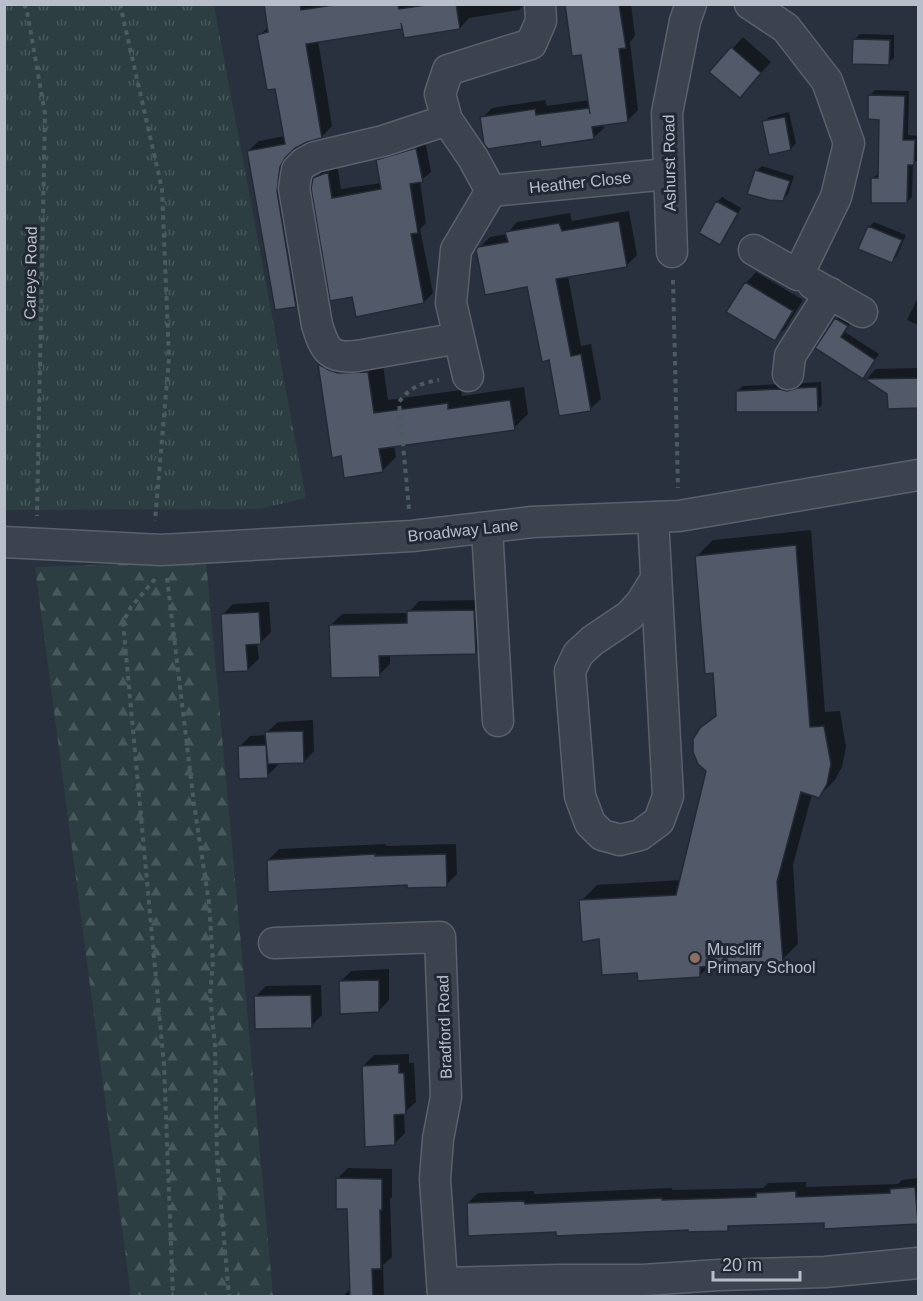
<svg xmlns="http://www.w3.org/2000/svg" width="923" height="1301" viewBox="0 0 923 1301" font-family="Helvetica,sans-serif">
  <defs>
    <pattern id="grass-tufts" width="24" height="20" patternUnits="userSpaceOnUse" patternTransform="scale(1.5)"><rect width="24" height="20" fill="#2c3e41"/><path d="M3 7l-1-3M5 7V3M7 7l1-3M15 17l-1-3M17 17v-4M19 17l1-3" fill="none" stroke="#48585b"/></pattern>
    <pattern id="forest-firs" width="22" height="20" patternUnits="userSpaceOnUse" patternTransform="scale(1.5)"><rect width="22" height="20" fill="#2c3e41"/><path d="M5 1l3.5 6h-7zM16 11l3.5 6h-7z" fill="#48585b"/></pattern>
  </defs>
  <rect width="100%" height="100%" fill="#29313f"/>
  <!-- grass -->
  <path fill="url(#grass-tufts)" d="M 4,5 L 214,5 L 306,498 L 260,509 L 5,510 Z"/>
  <!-- forest -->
  <path fill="url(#forest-firs)" d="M 206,561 L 273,1296 L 131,1296 L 35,567 Z"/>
  <!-- shadow -->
  <path fill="#0007" d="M 266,4 L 525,4 L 519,10 L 469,18 L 460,28 L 403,25 L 318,40 L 332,126 L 322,136 L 306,140 L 294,147 L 290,155 L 287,174 L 306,294 L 296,305 L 248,151 L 259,141 L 285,136 L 276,87 L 259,36 L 269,26 Z
    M 566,4 L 631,4 L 635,36 L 630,42 L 638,110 L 627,121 L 603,124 L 604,128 L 593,138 L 542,139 L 482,118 L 492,108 L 545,100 L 547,106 L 589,100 L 583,53 Z
    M 860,34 L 894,35 L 894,58 L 888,63 L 855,39 Z
    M 743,37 L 771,62 L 740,96 L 711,72 Z
    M 875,90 L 909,91 L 908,135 L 918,136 L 918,159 L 913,164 L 912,197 L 907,202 L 873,178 L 879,173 L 880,118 L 870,95 Z
    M 789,112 L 796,143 L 791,149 L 764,122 L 769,117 Z
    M 425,140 L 431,172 L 420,181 L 426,223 L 420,229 L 433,293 L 424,302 L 353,295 L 315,179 L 324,170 L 337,164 L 341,189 L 381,183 L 377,161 L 386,152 Z
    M 762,166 L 794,176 L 788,194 L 783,199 L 756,171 Z
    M 722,197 L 741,208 L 725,238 L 720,243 L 717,202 Z
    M 629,211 L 637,255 L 626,266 L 568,276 L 581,346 L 591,344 L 601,399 L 590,409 L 550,359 L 528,286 L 479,248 L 490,237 L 507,234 L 517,222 L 570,213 L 572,221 Z
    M 874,222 L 906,235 L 897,256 L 892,261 L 869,227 Z
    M 756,272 L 803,300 L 785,329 L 774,339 L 746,283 Z
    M 918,297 L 918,325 L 907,320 Z
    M 841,314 L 852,321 L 845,332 L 879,354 L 867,372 L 817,348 Z
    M 333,351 L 382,358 L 388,400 L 461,390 L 462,396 L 524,387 L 528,414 L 514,428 L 394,445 L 396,457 L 382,471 L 343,454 L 333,456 L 320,365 Z
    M 918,368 L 918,406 L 889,407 L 889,393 L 866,379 L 876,369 Z
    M 821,382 L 822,405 L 817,410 L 737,391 L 743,386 L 785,384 L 793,387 L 804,383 Z
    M 811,530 L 825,712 L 840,711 L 846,747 L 842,767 L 835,780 L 819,796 L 812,794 L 793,865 L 798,944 L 782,960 L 710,965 L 700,975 L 638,972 L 601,938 L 581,901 L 597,885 L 681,880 L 707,770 L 701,729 L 721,711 L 715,716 L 717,713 L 714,672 L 697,556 L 713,540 Z
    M 485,600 L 486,642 L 475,653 L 390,654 L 390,664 L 379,675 L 331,625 L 342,614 L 408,613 L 419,601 Z
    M 269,602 L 271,632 L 260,643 L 257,643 L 259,659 L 248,669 L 222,615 L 233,604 Z
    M 313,720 L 314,751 L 304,762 L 278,762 L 278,765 L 267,776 L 239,747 L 250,736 L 267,735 L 267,732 L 278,722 Z
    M 386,844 L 386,846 L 456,844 L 457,874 L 446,885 L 409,884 L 268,860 L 279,849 Z
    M 389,969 L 389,1000 L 379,1011 L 340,982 L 351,971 Z
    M 321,985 L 322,1015 L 311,1026 L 255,997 L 266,986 Z
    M 409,1054 L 409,1063 L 414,1063 L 416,1102 L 404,1113 L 405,1133 L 394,1144 L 363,1066 L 374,1055 Z
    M 348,1168 L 392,1169 L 392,1197 L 390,1199 L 392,1257 L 383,1265 L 384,1296 L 343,1296 L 351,1288 L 348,1208 L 337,1179 Z
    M 918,1178 L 918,1222 L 826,1227 L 826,1222 L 732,1225 L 727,1229 L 558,1231 L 468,1203 L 478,1193 L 534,1191 L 534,1194 L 672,1188 L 672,1190 L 763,1188 L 768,1183 L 806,1182 L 806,1187 L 898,1184 L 902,1180 Z"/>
  <!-- building -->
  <path fill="#525a6a" stroke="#232a36" stroke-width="1.5" d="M 264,4 L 300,4 L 301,10 L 340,4 L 398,4 L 399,9 L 433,4 L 456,4 L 460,29 L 404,38 L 401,23 L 402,29 L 306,44 L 322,138 L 307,142 L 295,148 L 285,158 L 280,167 L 277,191 L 296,307 L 275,310 L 247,151 L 285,144 L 275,89 L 267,90 L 257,35 L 268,32 Z
    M 565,4 L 619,4 L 626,48 L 619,49 L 628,122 L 592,127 L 594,139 L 541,147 L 540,141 L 488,149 L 484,144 L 480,117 L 535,109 L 536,115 L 589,108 L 590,114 L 581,55 L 572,56 Z
    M 853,39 L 890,40 L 889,65 L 852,64 Z
    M 731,47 L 761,73 L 740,98 L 709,72 Z
    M 868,95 L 905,96 L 903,140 L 915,140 L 914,165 L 908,165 L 907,203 L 871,203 L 871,178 L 878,178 L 879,120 L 868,119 Z
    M 785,117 L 791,150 L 769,155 L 762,121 Z
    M 416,148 L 423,182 L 410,184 L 418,233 L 411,234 L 424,303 L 356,317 L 352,297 L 330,301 L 311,188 L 313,178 L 328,172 L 332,198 L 381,189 L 376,160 Z
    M 755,170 L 790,181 L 783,201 L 769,200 L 747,194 Z
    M 716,201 L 738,213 L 720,245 L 699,233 Z
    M 619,221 L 627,267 L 556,279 L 571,356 L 581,354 L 591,411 L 559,416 L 549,360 L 542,362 L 527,287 L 485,295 L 476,250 L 478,247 L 508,242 L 505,232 L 559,223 L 562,231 Z
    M 868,226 L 902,240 L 892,263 L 858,249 Z
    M 745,282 L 793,311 L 775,341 L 726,312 Z
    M 835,318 L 848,326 L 841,337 L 875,360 L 863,379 L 815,348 Z
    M 318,364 L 329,370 L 338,373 L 368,372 L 374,413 L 448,403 L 448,409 L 510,400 L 515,430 L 379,449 L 383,472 L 344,478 L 341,456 L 332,458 Z
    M 918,378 L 918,408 L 888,409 L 887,394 L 864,379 Z
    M 817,387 L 818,412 L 736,412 L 736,391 L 779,389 L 787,391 L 798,388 Z
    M 796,545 L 810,727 L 824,726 L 831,764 L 827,784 L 819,798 L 801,792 L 777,882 L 783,962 L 700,967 L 700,977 L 638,981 L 637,973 L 602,975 L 599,939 L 582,942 L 579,900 L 676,895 L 706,771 L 698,764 L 693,752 L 693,739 L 700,728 L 716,716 L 713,673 L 705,674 L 695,556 Z
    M 474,610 L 476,654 L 379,656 L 380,677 L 331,678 L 329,625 L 407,623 L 407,611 Z
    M 259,612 L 261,644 L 246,645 L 248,671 L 224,672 L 221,614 Z
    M 303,731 L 304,763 L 268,764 L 265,732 Z
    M 266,745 L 268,778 L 239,779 L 238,746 Z
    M 375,854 L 375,856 L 446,854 L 447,887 L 407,888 L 407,885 L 268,892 L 267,860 Z
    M 379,980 L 379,1012 L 340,1014 L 339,981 Z
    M 311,995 L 312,1028 L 255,1029 L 254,996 Z
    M 399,1064 L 399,1073 L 404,1073 L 406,1114 L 394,1115 L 395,1145 L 365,1147 L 362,1066 Z
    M 336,1178 L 382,1179 L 382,1210 L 380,1210 L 381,1269 L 372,1269 L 373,1296 L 350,1296 L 347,1209 L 336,1209 Z
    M 915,1187 L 918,1224 L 824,1229 L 824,1223 L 728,1226 L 728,1231 L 688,1232 L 688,1230 L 556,1236 L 556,1232 L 468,1236 L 467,1203 L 524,1201 L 525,1204 L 662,1198 L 662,1200 L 756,1197 L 756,1193 L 796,1191 L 796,1197 L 890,1193 L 890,1189 Z"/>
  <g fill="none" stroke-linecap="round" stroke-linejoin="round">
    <defs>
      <path id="minor" d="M 750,4 L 786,28 L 827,81 L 849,143 L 836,197 L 798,275 L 754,250
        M 447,120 L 383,141 L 315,157 L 304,163 L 297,170 L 294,188 L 317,325 C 325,350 329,359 357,356 L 459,338
        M 491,191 L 668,174
        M 672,252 L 667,113 L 685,21 L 691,4
        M 813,284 L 862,312
        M 788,374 L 790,356 L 830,293
        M 468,376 L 451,303 L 456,250 L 491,191 L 473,158 L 447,120 L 440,94 L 448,70 L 531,44 L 541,21 L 540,4
        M 653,518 L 668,796 L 659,821 L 640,835 L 620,840 L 602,835 L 590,823 L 580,796 L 570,671 L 578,654 L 592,641 L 629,616 L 641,603 L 656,579
        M 487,528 L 498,721
        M 4,542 L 161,550 L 412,536 L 532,522 L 679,516 L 918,475
        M 274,943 L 440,937 L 446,1097 L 438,1139 L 435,1179 L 443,1296
        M 443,1283 L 560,1280 L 643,1280 L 719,1275 L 825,1272 L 918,1263"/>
    </defs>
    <!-- minor casing -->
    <use href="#minor" stroke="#5a616d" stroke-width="33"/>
    <!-- path -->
    <path stroke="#4b5b5f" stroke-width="4" stroke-dasharray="4.5 4.5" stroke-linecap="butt" d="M 24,4 L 27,11 L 45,114 L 37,516
      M 120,4 L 162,189 L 169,358 L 155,521
      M 673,280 L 678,488
      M 409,509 L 399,402 C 410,387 421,383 439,380
      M 167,578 L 194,804 L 209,903 L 213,962 L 210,995 L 215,1046 L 217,1159 L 229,1296
      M 155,579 L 131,607 L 123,622 L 164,1065 L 173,1296"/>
    <!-- minor -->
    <use href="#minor" stroke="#3c434f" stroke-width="30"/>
  </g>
  <!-- markers -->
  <circle fill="#8d6e63" stroke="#212834" stroke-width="2" cx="695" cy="958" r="6"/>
  <g text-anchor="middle" stroke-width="6" stroke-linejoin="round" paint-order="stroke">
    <!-- street labels -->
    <g font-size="16" fill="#b9bfca" stroke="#212834">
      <text transform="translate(669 163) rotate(-91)" y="6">Ashurst Road</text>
      <text transform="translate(580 182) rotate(-6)" y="6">Heather Close</text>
      <text transform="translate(30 273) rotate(-89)" y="6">Careys Road</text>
      <text transform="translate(463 530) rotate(-6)" y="6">Broadway Lane</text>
      <text transform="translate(444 1027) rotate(-92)" y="6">Bradford Road</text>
    </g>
    <!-- poi labels -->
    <g font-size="16" fill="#b9bfca" stroke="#212834" text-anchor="start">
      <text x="707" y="955">Muscliff<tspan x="707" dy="18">Primary School</tspan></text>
    </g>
  </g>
  <!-- border -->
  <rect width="923" height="1301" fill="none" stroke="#b9bfca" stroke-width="12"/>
  <!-- scale -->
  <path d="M713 1271v9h87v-9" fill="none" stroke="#b9bfca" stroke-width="3"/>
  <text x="722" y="1271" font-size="18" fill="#b9bfca" stroke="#212834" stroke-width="4.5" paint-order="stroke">20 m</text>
</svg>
